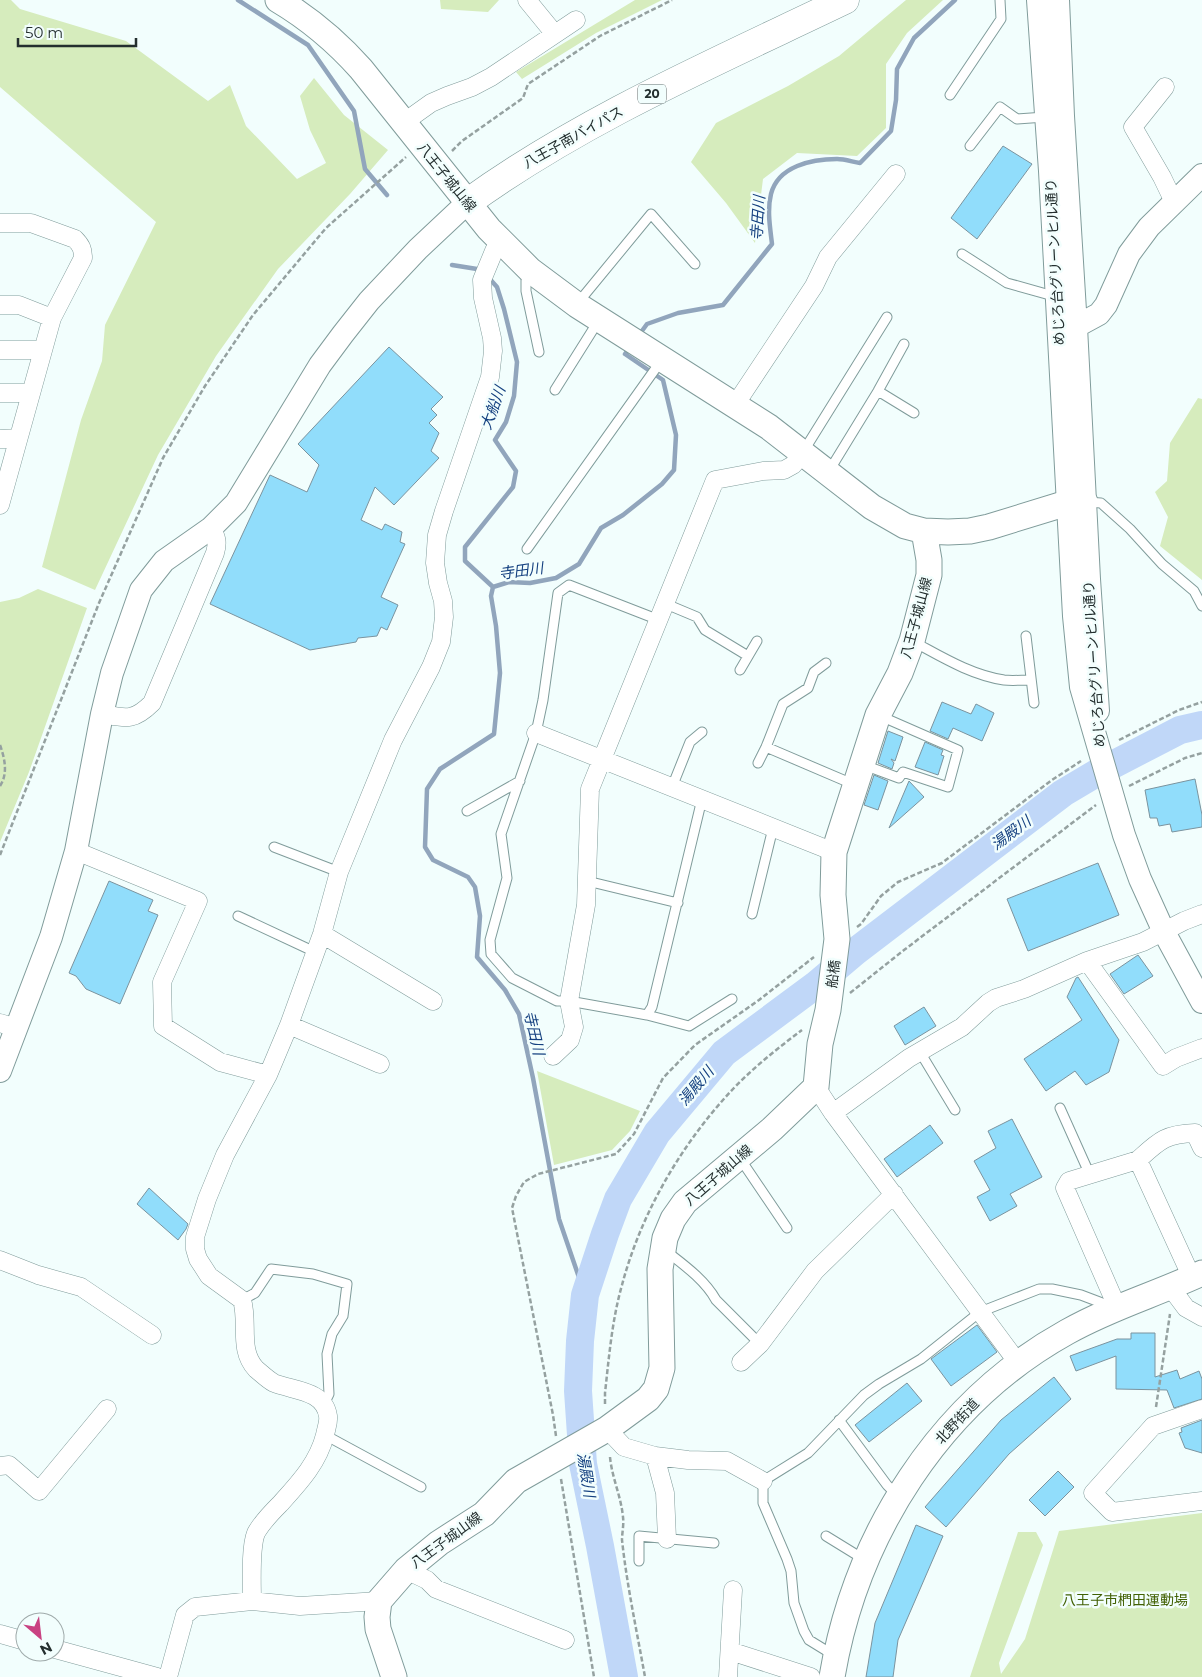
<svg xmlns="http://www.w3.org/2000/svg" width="1202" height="1677" viewBox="0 0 1202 1677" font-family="Montserrat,'Noto Sans JP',sans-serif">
  <rect width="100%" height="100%" fill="#f2fefd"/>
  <!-- green -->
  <path fill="#d6ecbd" d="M 0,0 L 11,0 L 20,9 L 126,41 L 208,101 L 230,85 L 246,126 L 297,179 L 326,163 L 310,130 L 300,96 L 314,78 L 344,115 L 388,150 L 350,194 L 278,269 L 216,356 L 158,455 L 95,590 L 42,567 L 81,420 L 102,361 L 105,325 L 156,222 L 0,87 Z
    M 440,0 L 499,0 L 488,12 L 441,9 Z
    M 635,0 L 662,0 L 596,33 L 522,79 L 516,72 Z
    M 906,0 L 943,0 L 907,33 L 886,64 L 886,128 L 857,156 L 797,153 L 763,179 L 755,243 L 726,203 L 691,162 L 716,123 L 788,86 L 839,56 Z
    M 1198,398 L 1202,399 L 1202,580 L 1160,546 L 1168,517 L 1155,492 L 1167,481 L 1170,443 Z
    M 38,589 L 87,608 L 29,772 L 0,842 L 0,602 L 19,598 Z
    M 537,1071 L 640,1111 L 630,1131 L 612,1150 L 554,1165 Z
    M 1202,1513 L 1202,1677 L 970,1677 L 1018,1532 L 1036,1532 L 1043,1545 L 999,1663 L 1001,1674 L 1025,1639 L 1059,1531 Z"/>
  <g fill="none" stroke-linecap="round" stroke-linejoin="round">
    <!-- stream -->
    <path stroke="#91a5bc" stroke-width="4.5" d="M 238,0 L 308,45 L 354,111 L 365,169 L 387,195
      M 452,265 L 477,269 L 482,273
      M 488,277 L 497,287 L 504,309 L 517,362 L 514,396 L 506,422 L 495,440 L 516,471 L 513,487 L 465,547 L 465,561 L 493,587
      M 639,335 L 647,324 L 678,313 L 723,305 L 772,244 C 770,227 767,210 771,194 C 778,166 812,159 837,159 C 845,159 853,162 860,163 L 891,131 L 896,100 L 897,69 L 914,38 L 955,0
      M 585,1295 L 559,1219 L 533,1078 L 519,1014 L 505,990 L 477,957 L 480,916 L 475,887 L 468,877 L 433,860 L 425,847 L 427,789 L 440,769 L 494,734 L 500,673 L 496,626 L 491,596 L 493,587 L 509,582 L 530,583 L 556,578 L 579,564 L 601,528 L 623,515 L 662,484 L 674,470 L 676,435 L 663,380 L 625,354 L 630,347"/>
    <!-- river -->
    <path stroke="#c0d7f8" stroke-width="28" d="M 624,1677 L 600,1546 L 583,1464 L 578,1391 L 580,1341 L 585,1295 L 605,1234 L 618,1199 L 657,1133 L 724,1053 L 817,984 L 856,951 L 1063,793 L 1095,774 L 1180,730 L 1202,725"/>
  </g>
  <!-- building -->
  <path fill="#91ddfb" stroke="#7b939e" d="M 1003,146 L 1032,164 L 977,239 L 951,218 Z
    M 389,347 L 443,397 L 431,409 L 437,415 L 429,423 L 439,433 L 431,451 L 439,458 L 394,505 L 375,487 L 361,520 L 382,530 L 385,524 L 402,532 L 400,542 L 405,544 L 381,597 L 398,605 L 387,630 L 381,627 L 377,636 L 358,638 L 356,642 L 310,650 L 210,604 L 270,475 L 307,492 L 319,465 L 298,444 Z
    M 942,702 L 971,714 L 976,704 L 994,713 L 982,741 L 953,728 L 948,739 L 930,731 Z
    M 888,731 L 903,737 L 895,761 L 891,759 L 894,763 L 892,769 L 878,763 Z
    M 925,742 L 943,750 L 941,755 L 944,756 L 938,775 L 915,767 Z
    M 874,775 L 888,781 L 878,810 L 864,805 Z
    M 1195,779 L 1202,815 L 1202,827 L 1172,832 L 1170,824 L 1159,826 L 1157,818 L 1150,818 L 1145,790 Z
    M 909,781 L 924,797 L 889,828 Z
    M 1098,863 L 1119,915 L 1028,951 L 1007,899 Z
    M 109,881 L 153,900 L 148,911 L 158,915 L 120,1004 L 86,989 L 76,976 L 69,973 Z
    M 1138,955 L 1153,976 L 1124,994 L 1110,974 Z
    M 1078,977 L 1119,1040 L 1109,1072 L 1086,1085 L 1075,1071 L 1046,1091 L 1024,1059 L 1082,1020 L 1067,997 L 1076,978 Z
    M 924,1007 L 936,1026 L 905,1045 L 894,1026 Z
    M 1012,1119 L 1042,1177 L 1010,1194 L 1017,1206 L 990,1221 L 977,1197 L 990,1190 L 974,1161 L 996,1148 L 988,1131 Z
    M 930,1125 L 943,1143 L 897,1177 L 884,1159 Z
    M 149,1188 L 188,1224 L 186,1229 L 178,1240 L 137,1204 Z
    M 977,1325 L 997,1352 L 951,1386 L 931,1359 Z
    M 1131,1333 L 1155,1333 L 1155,1377 L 1177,1370 L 1180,1379 L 1199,1371 L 1202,1379 L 1202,1399 L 1174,1408 L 1167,1390 L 1116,1389 L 1116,1356 L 1076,1371 L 1070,1356 L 1117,1339 L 1131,1339 Z
    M 1054,1377 L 1071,1399 L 1009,1454 L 946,1527 L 925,1507 L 1001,1420 Z
    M 907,1383 L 922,1401 L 869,1442 L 855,1425 Z
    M 1202,1420 L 1202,1453 L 1185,1448 L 1179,1433 L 1182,1432 L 1181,1428 Z
    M 1058,1471 L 1074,1487 L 1045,1516 L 1029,1500 Z
    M 916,1525 L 943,1536 L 898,1640 L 893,1677 L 866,1677 L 875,1623 Z"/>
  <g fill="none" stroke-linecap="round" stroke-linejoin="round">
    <defs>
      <path id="service" d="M 950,95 L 1001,19 L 1000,0
        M 970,146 L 1000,107 L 1017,119 L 1045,117
        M 962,254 L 1007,283 L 1057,297
        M 529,272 L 526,281 L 526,291 L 539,352
        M 577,304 L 651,214 L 695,264
        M 555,390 L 599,320
        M 878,391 L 914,413
        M 803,452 L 887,317
        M 829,471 L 878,391 L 904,344
        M 1087,502 L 1101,503 L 1130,529 L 1162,564 L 1194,591 L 1202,606
        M 527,549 L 661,361
        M 666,604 L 697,617 L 705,630 L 748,656
        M 659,620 L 569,585 L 558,593 L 543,700 L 536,733 L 501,834 L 507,878 L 490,940 L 491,954 L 512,978 L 557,1001 L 569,1001 L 647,1015 L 652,1007 L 702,799
        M 1026,636 L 1034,703
        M 914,642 C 942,657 971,675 1004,680 C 1012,681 1022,680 1031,680
        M 740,670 L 757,641
        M 766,747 L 855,785
        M 758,763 L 766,747 L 783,704 L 808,688 L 814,672 L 826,663
        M 864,765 L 899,778 L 903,772 L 948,787 L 958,750 L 878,715
        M 672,787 L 690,742 L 702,732
        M 467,811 L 520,781
        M 274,847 L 339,872
        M 587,881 L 678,903
        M 752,914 L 773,828
        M 238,916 L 315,952
        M 647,1015 L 689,1026 L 732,999
        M 920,1052 L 955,1110
        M 1060,1108 L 1090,1175
        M 739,1157 L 787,1228
        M 666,1251 C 684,1265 705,1280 716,1300 L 760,1344
        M 242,1300 L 255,1293 L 271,1269 L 313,1274 L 347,1284 L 343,1316 L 332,1334 L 327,1354 L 329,1394 L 324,1404
        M 839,1420 L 887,1485 L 898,1496
        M 325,1435 L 421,1487
        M 826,1536 L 865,1560
        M 639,1561 L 639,1536 L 714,1543
        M 835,1656 L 809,1640 L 804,1631 L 794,1603 L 791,1571 L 787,1559 L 763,1503 L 763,1481 L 808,1453 L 864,1395 L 879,1384 L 921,1359 L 980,1312 L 1039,1289 L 1052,1289 L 1081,1295 L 1110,1306"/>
      <path id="minor" d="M 527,0 L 554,33
        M 1165,87 L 1133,127 L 1162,177 L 1174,202
        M 403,123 L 431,103 L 447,96 L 472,87 L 491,77 L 576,20
        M 0,223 L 31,223 L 75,239 C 81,245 83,249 83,258 L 52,318 L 0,505
        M 0,305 L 19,305 L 52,318
        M 0,350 L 43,350
        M 0,393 L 31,393
        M 735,405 L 814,286 L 828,257 L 896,174
        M 0,439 L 18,438
        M 102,714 C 125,718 133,722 152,703 L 215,553 C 218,543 217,537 211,528
        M 536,733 L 834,852
        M 76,851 L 198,901 L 162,982 L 163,1026 L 220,1062 L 268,1075
        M 322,934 L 433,1001
        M 1087,961 L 1163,1066 L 1176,1058 L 1202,1048
        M 0,1023 L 17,1028
        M 289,1025 L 380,1064
        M 553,1056 L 570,1040 L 574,1027 L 569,1001 L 586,905 L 590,789 L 715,480 L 763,471 L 784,470 L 793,465 L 803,453
        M 816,1087 L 833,1113 L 1018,1363
        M 833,1113 L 909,1058 L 962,1027 L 988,1003 L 996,998 L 1024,989 L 1087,961 L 1143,942 L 1184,921 L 1202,914
        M 0,1260 L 38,1275 L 81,1287 L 152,1335
        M 1192,1278 L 1138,1160 C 1159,1141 1165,1134 1195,1133 L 1202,1148
        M 1171,1288 L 1186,1308 L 1202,1317
        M 1118,1309 L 1065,1188 L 1069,1181 L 1138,1160
        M 741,1362 L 760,1344 L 815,1271 L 894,1194
        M 1202,1409 L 1153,1426 L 1093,1493 L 1112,1512 L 1202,1501
        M 607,1429 L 624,1447 L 655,1456 L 688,1460 L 727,1461 L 763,1481
        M 655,1456 L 665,1493 L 667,1539
        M 0,1466 L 9,1465 L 39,1491 L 107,1409
        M 406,1570 L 427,1580 L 436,1589 L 565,1640
        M 252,1601 C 252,1584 250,1548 256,1533 C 262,1522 271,1513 280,1504 C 299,1483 318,1463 325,1435 C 326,1429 329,1422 328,1416 C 324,1390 294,1391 274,1383 C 268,1380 261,1373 256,1369 C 238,1350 249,1323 242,1300 L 209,1276 L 198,1259 L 195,1249 L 195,1237 L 207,1199 L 225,1155 L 268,1075 L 289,1025 L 322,934 L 339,872 L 393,740 L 431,667 L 441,642 L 444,617 L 443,601 L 438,583 L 435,563 L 437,535 L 444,511 L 490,377 L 493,351 L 492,338 L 483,298 L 482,280 L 494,251 L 500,241
        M 0,1634 L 25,1641
        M 55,1649 L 157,1677
        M 730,1651 L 811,1677
        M 168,1677 L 185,1615 L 195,1607 L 252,1601 L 300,1606 L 379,1601
        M 728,1677 L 733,1590"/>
      <path id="tertiary" d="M 1038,0 L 1050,171 L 1074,616 L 1081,687 L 1124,835 L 1140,879 L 1164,932 L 1202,1002
        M 1058,0 L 1063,116 L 1076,327 L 1089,579 L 1098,711
        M 1064,333 L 1099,314 L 1106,305 L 1129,254 L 1149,227 L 1202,175
        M 0,1071 L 51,937 L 76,851 L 102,714 L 112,673 L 141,590 L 164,561 L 211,528 L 236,503 L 320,365 L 343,334 L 369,301 L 418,249 L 467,203"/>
      <path id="secondary" d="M 278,0 C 310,19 336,41 361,69 L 489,229 L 530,270 L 577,305 L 769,427 L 872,507 L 905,526 L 924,531 L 948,532 L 970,531 L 989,527 L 1067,503 L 1085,502
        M 394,1677 L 378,1629 L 377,1617 L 379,1601 L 406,1570 L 439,1543 L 484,1514 L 516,1481 L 607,1429 L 648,1399 L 656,1389 L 662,1368 L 660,1269 L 665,1238 L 673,1219 L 685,1202 L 772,1129 L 816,1087 L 820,1044 L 828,1010 L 837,939 L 833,895 L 834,852 L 878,715 L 900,673 L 912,641 L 929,575 L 929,560 L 924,531
        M 832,1677 C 856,1535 939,1403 1067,1332 C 1109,1308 1157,1294 1202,1273"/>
      <path id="trunk" d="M 467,203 C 583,119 716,62 845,0"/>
    </defs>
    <!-- service casing -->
    <use href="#service" stroke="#809c9b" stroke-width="11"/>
    <!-- minor casing -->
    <use href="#minor" stroke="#809c9b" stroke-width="19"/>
    <!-- tertiary casing -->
    <use href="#tertiary" stroke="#809c9b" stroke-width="24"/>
    <!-- secondary casing -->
    <use href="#secondary" stroke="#809c9b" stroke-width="27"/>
    <!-- trunk casing -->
    <use href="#trunk" stroke="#809c9b" stroke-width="29"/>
    <!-- path -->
    <path stroke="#95a1a0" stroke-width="2.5" stroke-dasharray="5 2.5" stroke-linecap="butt" d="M 452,151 L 462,141 L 523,98 L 528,84 L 600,36 L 672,0
      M 1119,740 L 1179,710 L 1202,702
      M 0,745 C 5,759 8,774 0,786
      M 1129,786 L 1185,758 L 1202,753
      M 0,855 L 99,603 L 163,458 L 205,386 L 253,315 L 326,228 L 406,157
      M 857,927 L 861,924 L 881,896 L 898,882 L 942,863 L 1052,780 L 1081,761
      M 850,993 L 904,950 L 1096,805
      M 605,1404 L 605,1393 C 609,1357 612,1320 622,1285 C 641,1213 682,1143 733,1089 C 754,1067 778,1048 802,1030
      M 1156,1407 L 1170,1314
      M 556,1436 L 553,1415 L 512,1208 L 516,1196 L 524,1182 L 538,1174 L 616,1154 L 634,1134 L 663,1078 L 695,1045 L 759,1000 L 814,957
      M 610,1457 C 612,1478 621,1496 623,1517 C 624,1525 622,1533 622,1540 C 627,1586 637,1632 645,1677
      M 561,1479 L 594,1677"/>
    <!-- service -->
    <use href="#service" stroke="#fff" stroke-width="9"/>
    <!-- minor -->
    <use href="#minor" stroke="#fff" stroke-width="18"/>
    <!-- tertiary -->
    <use href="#tertiary" stroke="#fff" stroke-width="22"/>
    <!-- secondary -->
    <use href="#secondary" stroke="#fff" stroke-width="25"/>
    <!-- trunk -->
    <use href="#trunk" stroke="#fff" stroke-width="28"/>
  </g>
  <g text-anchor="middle" stroke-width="5" stroke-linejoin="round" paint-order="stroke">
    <!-- shield labels -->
    <rect fill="#f2fefd" stroke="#626d6d" stroke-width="1" x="638" y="84.5" width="28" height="19" rx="4"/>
    <g font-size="12" font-weight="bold" fill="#242f2f">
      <text x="652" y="98">20</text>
    </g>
    <!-- street labels -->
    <g font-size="14" fill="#242f2f" stroke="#f2fefd">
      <text transform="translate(573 137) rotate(-29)" y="5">八王子南バイパス</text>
      <text transform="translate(447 177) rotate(51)" y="5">八王子城山線</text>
      <text transform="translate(1055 262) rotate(-93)" y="5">めじろ台グリーンヒル通り</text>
      <text transform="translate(916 618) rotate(-75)" y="5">八王子城山線</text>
      <text transform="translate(1094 664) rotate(-94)" y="5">めじろ台グリーンヒル通り</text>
      <text transform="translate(833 974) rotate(-83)" y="5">船橋</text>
      <text transform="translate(718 1175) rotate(-41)" y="5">八王子城山線</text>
      <text transform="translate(957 1421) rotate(-47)" y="5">北野街道</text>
      <text transform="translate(446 1540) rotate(-36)" y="5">八王子城山線</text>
    </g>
    <!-- park labels -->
    <g font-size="14" fill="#426104" stroke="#f2fefd">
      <text x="1125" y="1605">八王子市椚田運動場</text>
    </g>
    <!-- water labels -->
    <g font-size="15" font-style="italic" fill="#154180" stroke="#f2fefd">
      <text transform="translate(758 218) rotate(-86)" y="5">寺田川</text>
      <text transform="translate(493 408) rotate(-70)" y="5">大船川</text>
      <text transform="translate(521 571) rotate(-8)" y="5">寺田川</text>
      <text transform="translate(1011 833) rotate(-37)" y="5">湯殿川</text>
      <text transform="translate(534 1033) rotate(77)" y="5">寺田川</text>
      <text transform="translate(696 1086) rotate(-50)" y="5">湯殿川</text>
      <text transform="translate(586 1475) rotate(81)" y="5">湯殿川</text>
    </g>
  </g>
  <!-- north arrow -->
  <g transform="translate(40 1637) rotate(152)"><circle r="24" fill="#f2fefd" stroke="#a0abab"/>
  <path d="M0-4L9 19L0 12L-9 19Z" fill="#c94282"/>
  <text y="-8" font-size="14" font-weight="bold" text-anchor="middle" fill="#242f2f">N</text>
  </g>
  <!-- scale -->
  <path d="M18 38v8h118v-8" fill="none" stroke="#242f2f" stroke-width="2.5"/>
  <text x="25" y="38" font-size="15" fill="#242f2f" stroke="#f2fefd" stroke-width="4" paint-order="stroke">50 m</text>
</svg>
